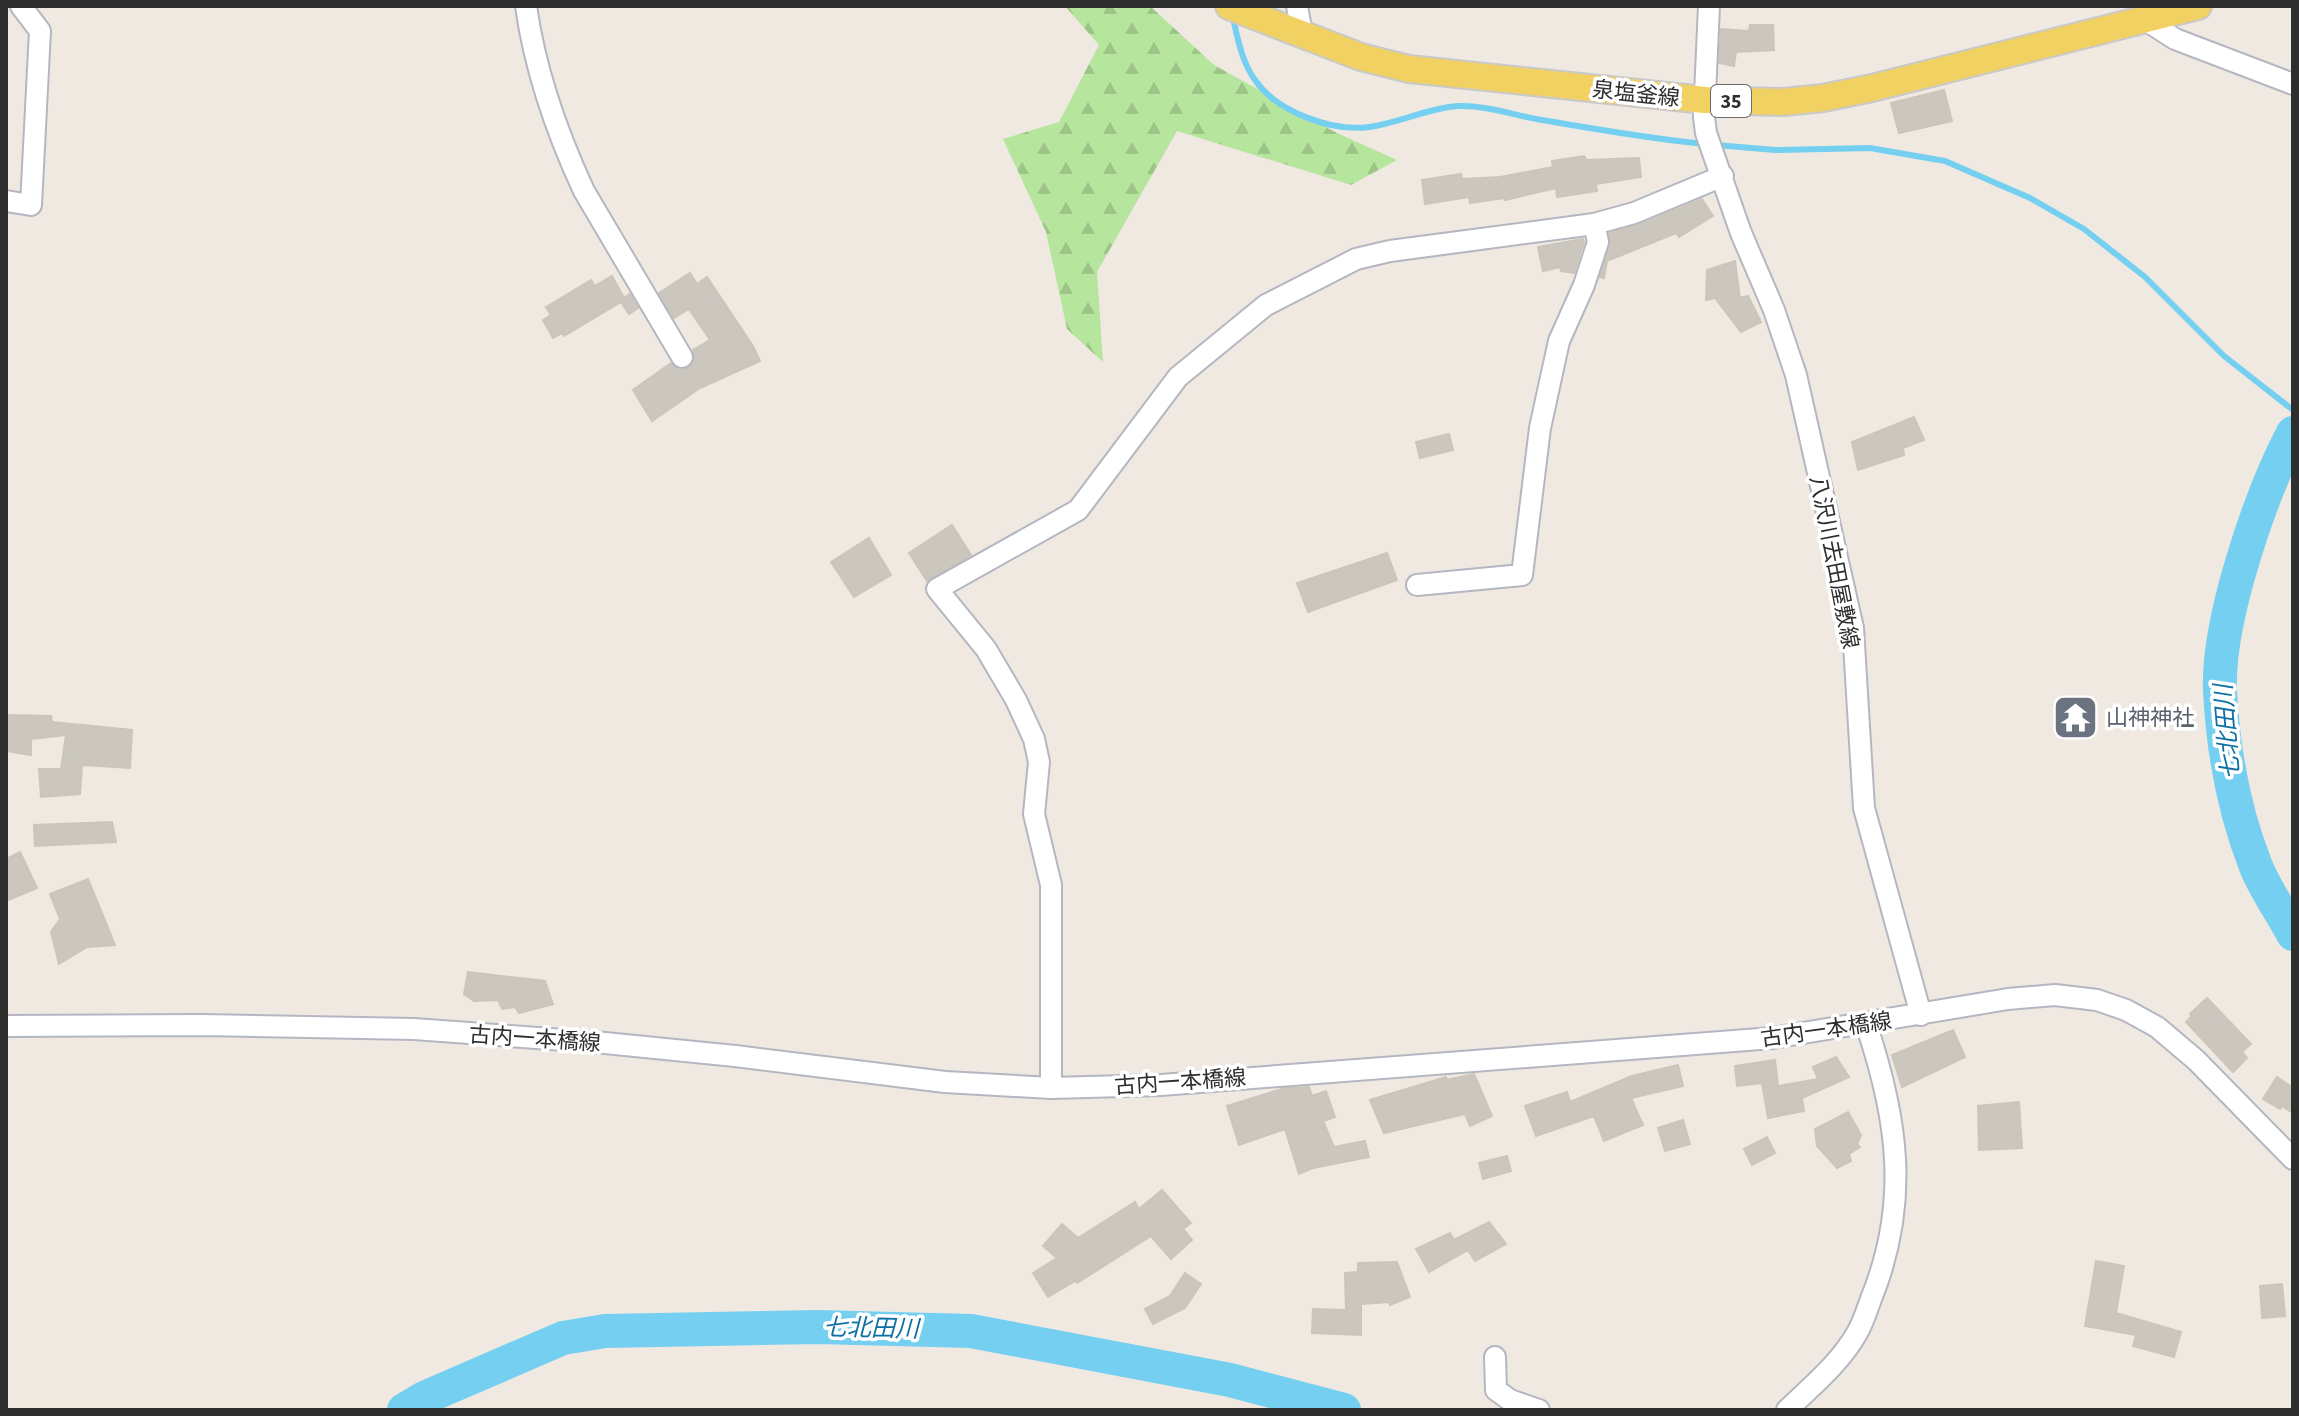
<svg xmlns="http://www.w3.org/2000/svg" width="2299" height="1416" viewBox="0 0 2299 1416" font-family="'Source Sans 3','Noto Sans JP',sans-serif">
  <defs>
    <pattern id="forest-firs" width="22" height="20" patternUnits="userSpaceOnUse" patternTransform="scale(2)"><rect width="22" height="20" fill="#b6e59e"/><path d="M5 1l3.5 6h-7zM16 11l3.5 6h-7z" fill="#9dc588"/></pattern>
  </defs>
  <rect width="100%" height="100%" fill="#efe9e1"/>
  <!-- forest -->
  <path fill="url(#forest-firs)" d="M 1065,6 L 1150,6 L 1214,65 L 1337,133 L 1397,160 L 1351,185 L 1177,131 L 1097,272 L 1103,362 L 1067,329 L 1046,232 L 1003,139 L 1059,122 L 1099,45 Z"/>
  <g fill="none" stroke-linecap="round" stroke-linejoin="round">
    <!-- stream -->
    <path stroke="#75cff0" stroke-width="6" d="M 1233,18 C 1238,40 1242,62 1255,80 C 1277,112 1332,132 1369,127 C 1399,123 1428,108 1458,106 C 1488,105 1519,117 1548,121 C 1600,130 1652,139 1705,144
      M 1716,145 L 1775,150 L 1870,148 L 1945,161 L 2030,198 L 2084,229 L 2145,277 L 2224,356 L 2293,410"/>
    <!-- river -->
    <path stroke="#75cff0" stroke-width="34" d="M 2293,433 C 2260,496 2217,621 2220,691 C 2223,749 2234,810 2255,864 C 2264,888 2281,911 2293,934
      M 404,1410 L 424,1398 L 563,1338 L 605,1331 L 818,1327 L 971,1331 L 1230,1380 L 1344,1410"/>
  </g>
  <!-- building -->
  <path fill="#cbc7bf" stroke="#cbc5ba" stroke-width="2" d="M 1750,25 L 1773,25 L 1774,50 L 1736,52 L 1734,66 L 1719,63 L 1721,29 L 1749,31 Z
    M 1944,90 L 1952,121 L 1899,133 L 1891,103 Z
    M 1584,156 L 1587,160 L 1639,158 L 1641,177 L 1596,184 L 1597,191 L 1557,197 L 1556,188 L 1505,200 L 1504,198 L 1470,203 L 1469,197 L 1425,204 L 1422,180 L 1461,174 L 1462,179 L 1500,177 L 1553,167 L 1552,161 Z
    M 1702,199 L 1713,216 L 1679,237 L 1676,233 L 1607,261 L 1604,278 L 1600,277 L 1610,246 L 1609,233 L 1639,225 Z
    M 1583,239 L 1584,242 L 1574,273 L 1561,271 L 1560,267 L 1543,271 L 1538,247 Z
    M 1735,261 L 1740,298 L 1748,296 L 1761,322 L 1741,332 L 1715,298 L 1706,300 L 1707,270 Z
    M 690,273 L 697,284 L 707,277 L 753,346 L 760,361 L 700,388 L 652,421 L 633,390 L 671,363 L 681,370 L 689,368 L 695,358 L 693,350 L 710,340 L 689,309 L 674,318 L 659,293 Z
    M 612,276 L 624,298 L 630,294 L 638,308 L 629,314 L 621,302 L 564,336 L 562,333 L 553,338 L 543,320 L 551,315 L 546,307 L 591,280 L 595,286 Z
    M 1914,417 L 1924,440 L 1903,448 L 1904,455 L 1858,470 L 1852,442 Z
    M 1449,434 L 1453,450 L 1420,458 L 1416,442 Z
    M 952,525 L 971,555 L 927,581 L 909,553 Z
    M 869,538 L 891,575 L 854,597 L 831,562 Z
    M 1387,553 L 1397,580 L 1308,612 L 1297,583 Z
    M 6,715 L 51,716 L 52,722 L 132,730 L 130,768 L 82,765 L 80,794 L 41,797 L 39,769 L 61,769 L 66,735 L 31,739 L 31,755 L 6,751 Z
    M 112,822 L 116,842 L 35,846 L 34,825 Z
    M 20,852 L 37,888 L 6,901 L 6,859 Z
    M 88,879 L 115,945 L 87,947 L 59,964 L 51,932 L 60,919 L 50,894 Z
    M 468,972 L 545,981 L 553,1004 L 519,1013 L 515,1007 L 502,1009 L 498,1000 L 474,1001 L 464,994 Z
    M 2207,998 L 2251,1044 L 2242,1052 L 2247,1058 L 2233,1072 L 2186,1022 L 2192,1016 L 2190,1014 Z
    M 1953,1030 L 1965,1057 L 1902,1087 L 1892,1055 Z
    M 1836,1057 L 1849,1077 L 1802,1098 L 1804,1111 L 1768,1118 L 1762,1083 L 1737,1086 L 1735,1066 L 1775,1060 L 1778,1086 L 1818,1079 L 1813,1067 Z
    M 1678,1065 L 1683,1086 L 1631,1098 L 1643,1125 L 1604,1141 L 1594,1116 L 1536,1136 L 1525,1106 L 1567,1092 L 1570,1102 L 1632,1076 Z
    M 1474,1074 L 1492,1116 L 1470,1126 L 1465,1114 L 1384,1133 L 1370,1100 L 1446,1077 L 1447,1080 Z
    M 2277,1077 L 2293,1088 L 2293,1113 L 2282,1106 L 2280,1109 L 2263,1099 Z
    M 1309,1087 L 1312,1096 L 1326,1091 L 1335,1117 L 1323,1121 L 1334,1147 L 1365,1141 L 1369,1157 L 1313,1168 L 1299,1174 L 1285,1129 L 1239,1145 L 1227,1106 L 1285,1088 Z
    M 2019,1102 L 2022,1148 L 1979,1150 L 1978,1106 Z
    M 1848,1112 L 1861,1135 L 1857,1144 L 1860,1147 L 1849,1154 L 1851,1161 L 1837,1168 L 1817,1146 L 1815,1129 Z
    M 1683,1120 L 1690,1144 L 1665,1151 L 1658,1128 Z
    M 1767,1137 L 1775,1153 L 1752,1165 L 1744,1149 Z
    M 1507,1156 L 1511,1171 L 1483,1179 L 1479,1163 Z
    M 1162,1190 L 1191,1223 L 1183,1229 L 1192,1240 L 1171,1259 L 1151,1236 L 1077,1283 L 1075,1281 L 1048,1297 L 1033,1273 L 1057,1258 L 1043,1246 L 1062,1224 L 1078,1238 L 1135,1202 L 1139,1209 Z
    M 1489,1222 L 1506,1244 L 1475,1261 L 1468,1250 L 1429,1272 L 1416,1249 L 1450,1233 L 1454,1240 Z
    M 2096,1261 L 2124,1266 L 2116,1313 L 2181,1332 L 2174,1357 L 2133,1346 L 2136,1335 L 2085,1326 Z
    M 1397,1262 L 1410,1297 L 1390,1305 L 1389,1302 L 1361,1304 L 1361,1335 L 1312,1333 L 1313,1309 L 1346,1310 L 1345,1273 L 1358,1272 L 1358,1263 Z
    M 1185,1273 L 1201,1284 L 1185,1308 L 1153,1324 L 1145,1309 L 1170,1296 Z
    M 2282,1284 L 2285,1316 L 2262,1318 L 2260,1286 Z"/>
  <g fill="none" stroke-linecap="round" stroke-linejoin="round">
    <defs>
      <path id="minor" d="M 526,6 C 535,70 557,133 584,191 L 682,357
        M 1297,6 L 1302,34
        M 1709,6 L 1704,117 L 1706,133 L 1741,233 L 1774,310 L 1796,375 L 1853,628 L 1864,808 L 1921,1015
        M 2147,21 L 2175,39 L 2293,84
        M 6,201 L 31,205 L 40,31 L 21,6
        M 1417,585 L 1522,575 L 1540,428 L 1559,341 L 1584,285 L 1598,242 L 1594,224
        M 6,1026 L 201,1025 L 414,1029 L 605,1043 L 735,1056 L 945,1082 L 1051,1088 L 1161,1085 L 1773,1038 L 2008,999 L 2055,995 L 2097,1000 L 2126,1010 L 2157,1027 L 2196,1060 L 2293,1159
        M 1051,1088 L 1051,885 L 1034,814 L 1039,762 L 1034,739 L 1016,700 L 986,649 L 937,589 L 1078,510 L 1178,377 L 1266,305 L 1356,259 L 1390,251 L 1594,224 L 1634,213 L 1723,176
        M 1495,1357 L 1496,1390 L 1510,1400 L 1539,1410
        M 1787,1410 C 1812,1386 1840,1363 1857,1333 C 1863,1323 1867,1310 1871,1299 C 1910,1203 1898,1119 1866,1024"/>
      <path id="major" d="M 1229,6 L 1361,57 L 1409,69 L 1705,100 L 1783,102 L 1823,98 L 1872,88 L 2198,6"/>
    </defs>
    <!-- minor casing -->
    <use href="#minor" stroke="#b4b7c1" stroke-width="24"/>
    <!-- major casing -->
    <use href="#major" stroke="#c9c9c9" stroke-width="30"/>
    <!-- minor -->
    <use href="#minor" stroke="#fff" stroke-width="20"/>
    <!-- major -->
    <use href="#major" stroke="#f2d163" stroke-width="26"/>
  </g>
  <!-- icons -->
  <defs>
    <symbol id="temple-square" viewBox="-11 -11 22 22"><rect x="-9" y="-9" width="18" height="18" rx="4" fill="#6b7280" stroke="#fff"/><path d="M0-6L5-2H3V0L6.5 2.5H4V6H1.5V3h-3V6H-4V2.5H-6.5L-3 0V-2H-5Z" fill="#fff"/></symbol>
  </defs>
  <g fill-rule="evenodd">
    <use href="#temple-square" x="2050" y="692" width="51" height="51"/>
  </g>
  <g text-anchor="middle" stroke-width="7" stroke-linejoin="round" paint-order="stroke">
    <!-- shield labels -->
    <rect fill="#fff" stroke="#6d6d6d" stroke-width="2" x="1711" y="85" width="40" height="32" rx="6"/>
    <g font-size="20" font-weight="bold" fill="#2e2e2e">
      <text x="1731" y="108">35</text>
    </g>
    <!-- street labels -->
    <g font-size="22" fill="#2e2e2e" stroke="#fff">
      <text transform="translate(1636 93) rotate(6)" y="8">泉塩釜線</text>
      <text transform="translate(1835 562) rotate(79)" y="8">八沢川去田屋敷線</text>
      <text transform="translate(1826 1029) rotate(-8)" y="8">古内一本橋線</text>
      <text transform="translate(535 1038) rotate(4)" y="8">古内一本橋線</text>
      <text transform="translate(1180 1081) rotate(-4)" y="8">古内一本橋線</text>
    </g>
    <!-- worship labels -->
    <g font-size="22" fill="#5b616d" stroke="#fff" text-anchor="start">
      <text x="2106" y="725">山神神社</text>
    </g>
    <!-- water labels -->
    <g font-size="24" font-style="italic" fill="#0d6fa3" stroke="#fff">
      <text transform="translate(2227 732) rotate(-95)" y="8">七北田川</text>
      <text transform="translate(871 1328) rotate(1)" y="8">七北田川</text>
    </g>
  </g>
  <!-- border -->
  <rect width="2299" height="1416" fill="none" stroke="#2e2e2e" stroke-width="16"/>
</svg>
